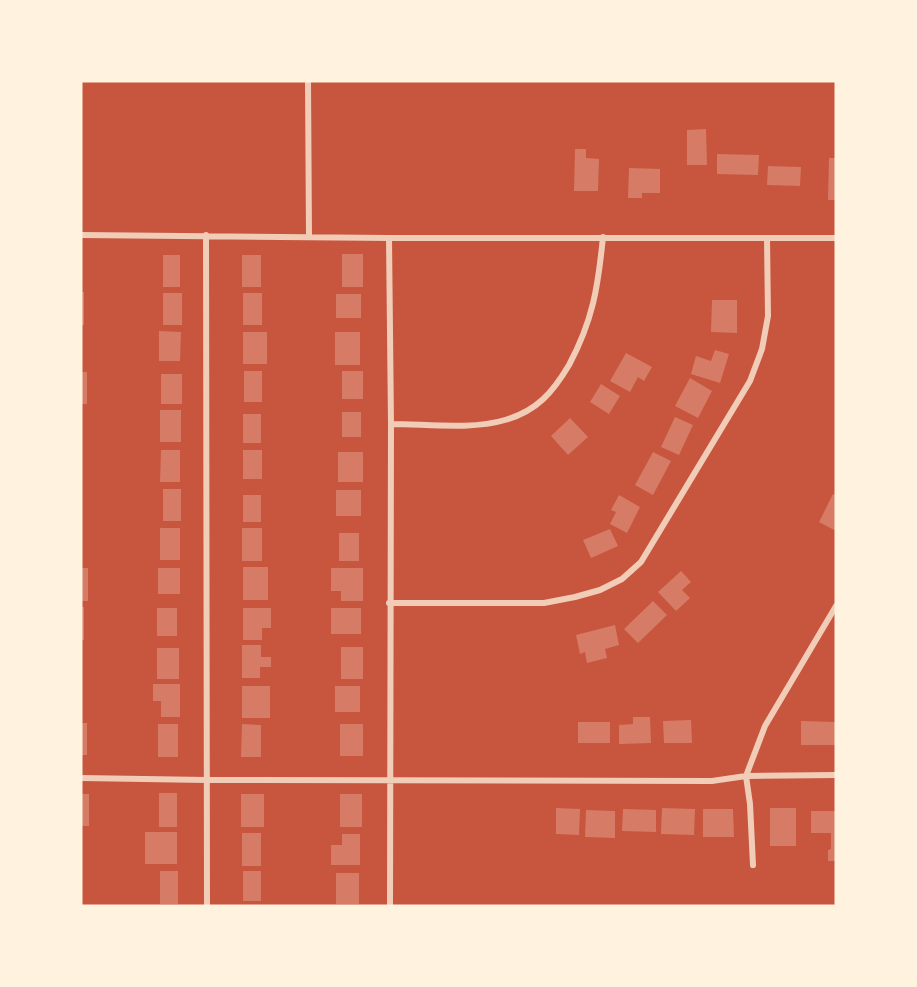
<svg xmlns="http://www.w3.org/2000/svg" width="917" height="987" viewBox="0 0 917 987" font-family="Lato,sans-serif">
  <rect width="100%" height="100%" fill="#c8553d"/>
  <!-- building -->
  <path fill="#d67c66" d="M 706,129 L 707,165 L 687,165 L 687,130 Z
    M 575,149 L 586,149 L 586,158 L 599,159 L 598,191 L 574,191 Z
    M 717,154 L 759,155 L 758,175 L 717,174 Z
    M 829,158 L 836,158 L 836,200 L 828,200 Z
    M 768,166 L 801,167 L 800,186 L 767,185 Z
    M 629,168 L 660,169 L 660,193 L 642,193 L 642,198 L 628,198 Z
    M 342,254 L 363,254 L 363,287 L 342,287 Z
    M 163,255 L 180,255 L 180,287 L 163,287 Z
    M 242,255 L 261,255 L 261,287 L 242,287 Z
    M 81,292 L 84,292 L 84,325 L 81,325 Z
    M 163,293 L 182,293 L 182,325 L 163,325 Z
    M 243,293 L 262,293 L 262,325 L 243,325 Z
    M 336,294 L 361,294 L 361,318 L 336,318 Z
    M 712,300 L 737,300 L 737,333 L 711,332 Z
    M 159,331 L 181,332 L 180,361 L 159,361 Z
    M 243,332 L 267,332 L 267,364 L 243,364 Z
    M 335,332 L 360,332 L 360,365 L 335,365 Z
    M 715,350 L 729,354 L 720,383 L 691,374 L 696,356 L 711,361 Z
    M 626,353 L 652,367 L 644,381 L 638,377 L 630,392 L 610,381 Z
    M 244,371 L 262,371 L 262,402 L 244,402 Z
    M 342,371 L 363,371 L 363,399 L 342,399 Z
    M 81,372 L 87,372 L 87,404 L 81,404 Z
    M 161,374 L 182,374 L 182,404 L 161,404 Z
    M 690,378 L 712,391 L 698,418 L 675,406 Z
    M 601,384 L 620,396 L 609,414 L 590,402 Z
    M 160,410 L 181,410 L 181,442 L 160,442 Z
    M 342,412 L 361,412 L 361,437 L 342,437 Z
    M 243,414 L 261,414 L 261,443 L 243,443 Z
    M 675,417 L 693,425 L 679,455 L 661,447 Z
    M 570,418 L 588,437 L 568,455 L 551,436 Z
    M 161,450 L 180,450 L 180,482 L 160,482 Z
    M 243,450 L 262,450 L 262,479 L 243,479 Z
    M 338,452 L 363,452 L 363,482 L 338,482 Z
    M 653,452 L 671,461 L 653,495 L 635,485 Z
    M 163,489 L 181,489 L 181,521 L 163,521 Z
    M 336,490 L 361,490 L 361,516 L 336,516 Z
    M 833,494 L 836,495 L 836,531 L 819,522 Z
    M 243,495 L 261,495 L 261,522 L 243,522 Z
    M 619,495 L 640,507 L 627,533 L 610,524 L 616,512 L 611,510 Z
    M 160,528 L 180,528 L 180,560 L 160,560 Z
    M 242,528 L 262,528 L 262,561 L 242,561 Z
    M 610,529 L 618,546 L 591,558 L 583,540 Z
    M 339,533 L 359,533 L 359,561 L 339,561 Z
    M 243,567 L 268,567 L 268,600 L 243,600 Z
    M 81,568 L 88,568 L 88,601 L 81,601 Z
    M 158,568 L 180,568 L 180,594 L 158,594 Z
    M 331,568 L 363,568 L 363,601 L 341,601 L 341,591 L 331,591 Z
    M 681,571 L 691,582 L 682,590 L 690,598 L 676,611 L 658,592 Z
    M 653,601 L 667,615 L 638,643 L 624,629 Z
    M 81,607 L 84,607 L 84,640 L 81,640 Z
    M 157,608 L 177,608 L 177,636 L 157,636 Z
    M 243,608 L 271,608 L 271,628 L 262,628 L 262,640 L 243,640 Z
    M 331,608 L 361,608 L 361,634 L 331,634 Z
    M 615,625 L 619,645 L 605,649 L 607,658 L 587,663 L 585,652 L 580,654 L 576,635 Z
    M 242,645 L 261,645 L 261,657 L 271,657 L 271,667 L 260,667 L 260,678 L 242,678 Z
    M 341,647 L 363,647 L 363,679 L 341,679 Z
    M 157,648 L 179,648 L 179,679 L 157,679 Z
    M 153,684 L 180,684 L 180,717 L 161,717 L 161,701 L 153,701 Z
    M 242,686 L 270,686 L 270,718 L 242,718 Z
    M 335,686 L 360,686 L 360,712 L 335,712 Z
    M 633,717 L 650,717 L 651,743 L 619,744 L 619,725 L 633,724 Z
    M 691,720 L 692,743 L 664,743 L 663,721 Z
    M 801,721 L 836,722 L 836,745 L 801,745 Z
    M 578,722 L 610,722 L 610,743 L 578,743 Z
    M 81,723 L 87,723 L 87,755 L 81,755 Z
    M 158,724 L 178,724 L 178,757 L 158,757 Z
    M 242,724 L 261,725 L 261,757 L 241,757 Z
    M 340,724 L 363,724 L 363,756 L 340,756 Z
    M 159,793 L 177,793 L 177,827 L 159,827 Z
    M 81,794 L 89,794 L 89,826 L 81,826 Z
    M 241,794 L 264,794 L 264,827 L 241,827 Z
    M 340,794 L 362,794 L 362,827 L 340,827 Z
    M 556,808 L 580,809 L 579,835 L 556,834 Z
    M 662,808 L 695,809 L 694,835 L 661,834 Z
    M 770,808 L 796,808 L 796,846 L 770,846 Z
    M 623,809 L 656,810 L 656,832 L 622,831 Z
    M 703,809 L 733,809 L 734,837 L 703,837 Z
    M 586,810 L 615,811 L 615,838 L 585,837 Z
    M 811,811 L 836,811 L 836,861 L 828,861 L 828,850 L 831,849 L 831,833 L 811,833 Z
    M 145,832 L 177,832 L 177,864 L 145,864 Z
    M 242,833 L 261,833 L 261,866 L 242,866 Z
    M 342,834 L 360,834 L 360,865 L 331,865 L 331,845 L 342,845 Z
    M 160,871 L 178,871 L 178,904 L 160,904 Z
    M 243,871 L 261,871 L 261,901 L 243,901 Z
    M 336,873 L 359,873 L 359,904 L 336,904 Z"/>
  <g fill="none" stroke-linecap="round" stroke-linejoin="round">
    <!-- minor -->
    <path stroke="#f1ccb7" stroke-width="6" d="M 308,81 L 309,237
      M 81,235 L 389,238 L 836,238
      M 206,235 L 207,906
      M 389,238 L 391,424 L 390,906
      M 391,424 C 426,424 472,430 505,420 C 537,411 553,392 569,365 C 593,320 598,287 603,237
      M 389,603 L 544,603 L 575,597 L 600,590 L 622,579 L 641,562 L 750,381 L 762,349 L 768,316 L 767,238
      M 81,778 L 206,780 L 712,781 L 746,776 L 836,775
      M 753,865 L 750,804 L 746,776 L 765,726 L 836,606"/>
  </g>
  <!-- border -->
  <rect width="917" height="987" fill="none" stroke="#fff3e0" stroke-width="165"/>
</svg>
